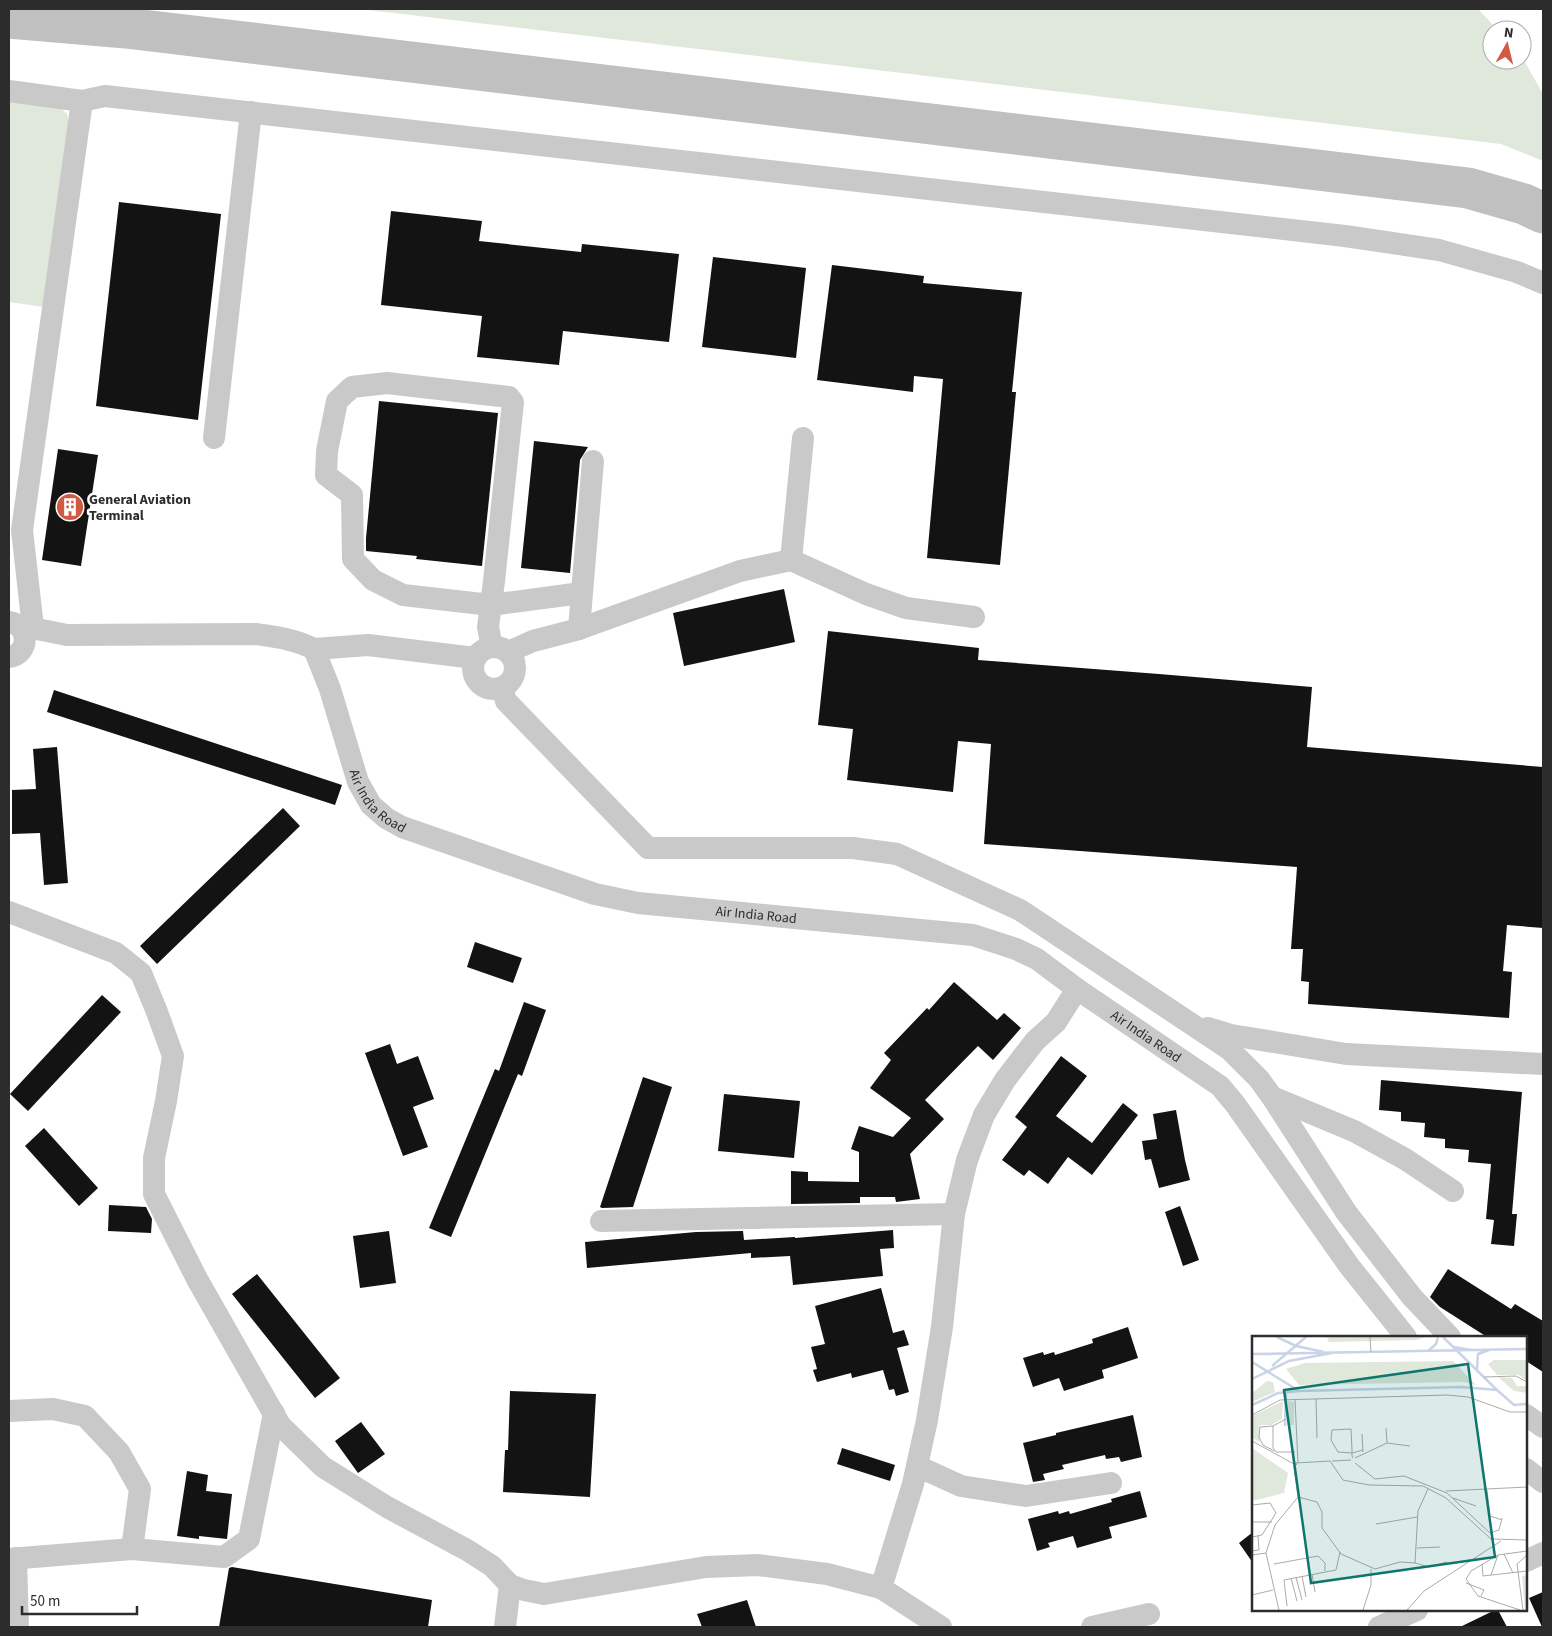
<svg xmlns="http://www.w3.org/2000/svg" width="1552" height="1636" viewBox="0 0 1552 1636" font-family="'Source Sans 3',sans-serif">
  <rect width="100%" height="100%" fill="#fff"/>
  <!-- green -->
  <path fill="#dfe8db" d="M 360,9 L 1478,9 L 1498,30 L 1492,30 L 1492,60 L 1522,60 L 1522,57 L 1543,94 L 1543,161 L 1501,144 Z
    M 10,99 L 62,109 L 67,114 L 69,122 L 44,307 L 9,302 L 9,110 Z"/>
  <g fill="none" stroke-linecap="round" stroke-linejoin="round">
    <!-- taxiway -->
    <path stroke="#c0c0c0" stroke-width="41" d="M 102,9 L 126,28 L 1468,188 L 1524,204 L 1543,213
      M 9,18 L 126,28"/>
  </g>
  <!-- building -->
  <path fill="#131313" d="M 119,202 L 221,214 L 198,420 L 96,406 Z
    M 391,211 L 482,221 L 479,241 L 581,252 L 582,244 L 679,254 L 669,342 L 563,331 L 559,365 L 477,357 L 482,316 L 381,305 Z
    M 713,257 L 806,268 L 796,358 L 702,347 Z
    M 832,265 L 924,276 L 923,283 L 1022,292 L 1012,392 L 1016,392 L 1000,565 L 927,558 L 943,379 L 914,376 L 913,392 L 817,380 Z
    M 379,401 L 498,413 L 482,566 L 416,559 L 417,556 L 366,551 L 366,538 Z
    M 534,441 L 588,447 L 580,460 L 570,573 L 521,568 Z
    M 58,449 L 98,455 L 81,566 L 42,560 Z
    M 784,589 L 795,642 L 684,666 L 673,613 Z
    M 828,631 L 979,648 L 978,660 L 1159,674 L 1312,687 L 1307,747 L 1543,767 L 1543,928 L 1507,925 L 1503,971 L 1512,972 L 1509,1018 L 1308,1004 L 1309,982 L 1301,981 L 1303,949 L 1291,949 L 1297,867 L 984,844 L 991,744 L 958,741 L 953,792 L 847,780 L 853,729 L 818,725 Z
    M 54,690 L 342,785 L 335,805 L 47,712 Z
    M 57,747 L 68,883 L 44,885 L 40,833 L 12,834 L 12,790 L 36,789 L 33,749 Z
    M 283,808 L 300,826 L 157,964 L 140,946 Z
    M 475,942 L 522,958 L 513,983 L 467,967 Z
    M 954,982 L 997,1020 L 1004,1013 L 1021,1028 L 993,1060 L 978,1046 L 925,1100 L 944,1119 L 910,1154 L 920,1199 L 896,1202 L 895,1197 L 860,1197 L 860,1203 L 791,1204 L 791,1171 L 808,1172 L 808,1181 L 859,1182 L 859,1152 L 851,1149 L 859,1126 L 893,1137 L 911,1118 L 870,1088 L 891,1060 L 884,1053 L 927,1008 L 929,1010 Z
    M 102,995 L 121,1012 L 28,1111 L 10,1094 Z
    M 524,1002 L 546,1010 L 522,1076 L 518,1074 L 451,1237 L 429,1228 L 495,1069 L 499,1071 Z
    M 390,1044 L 397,1064 L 418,1056 L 434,1099 L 413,1107 L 428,1147 L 403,1156 L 365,1053 Z
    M 1061,1056 L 1087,1076 L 1056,1116 L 1092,1143 L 1123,1103 L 1138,1115 L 1092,1175 L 1068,1157 L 1048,1184 L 1029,1170 L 1024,1176 L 1002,1160 L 1027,1127 L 1015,1117 Z
    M 643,1077 L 672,1087 L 633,1207 L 602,1208 L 600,1207 Z
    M 1381,1080 L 1522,1092 L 1512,1214 L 1517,1214 L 1514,1246 L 1491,1244 L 1494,1220 L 1486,1219 L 1491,1164 L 1468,1162 L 1469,1150 L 1445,1148 L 1445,1139 L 1424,1137 L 1425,1123 L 1401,1121 L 1401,1112 L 1379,1110 Z
    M 724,1094 L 800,1101 L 794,1158 L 718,1151 Z
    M 1176,1110 L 1185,1160 L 1190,1180 L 1159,1188 L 1151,1159 L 1145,1160 L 1142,1141 L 1157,1139 L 1153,1114 Z
    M 44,1128 L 98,1188 L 79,1206 L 25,1146 Z
    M 109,1205 L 146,1207 L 152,1219 L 151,1233 L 108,1231 Z
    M 1180,1206 L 1199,1260 L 1183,1266 L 1165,1212 Z
    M 893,1230 L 894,1248 L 880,1249 L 883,1276 L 793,1285 L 790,1256 L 751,1258 L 751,1253 L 587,1268 L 585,1242 L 696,1232 L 743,1231 L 744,1240 L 795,1237 L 795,1238 Z
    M 389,1231 L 396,1283 L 360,1288 L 353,1236 Z
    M 1448,1269 L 1511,1309 L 1515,1304 L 1543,1321 L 1543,1372 L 1526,1361 L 1526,1337 L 1487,1337 L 1440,1307 L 1430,1297 Z
    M 257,1274 L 340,1378 L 315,1398 L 232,1294 Z
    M 881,1288 L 893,1333 L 904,1330 L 909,1345 L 897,1348 L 909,1392 L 896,1396 L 894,1389 L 889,1390 L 883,1370 L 852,1378 L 851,1373 L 817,1382 L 813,1370 L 817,1369 L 811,1347 L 825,1344 L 815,1306 Z
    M 1128,1327 L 1138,1358 L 1102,1370 L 1104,1378 L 1064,1391 L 1059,1378 L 1033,1387 L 1023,1358 L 1043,1352 L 1044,1355 L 1054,1352 L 1055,1355 L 1093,1343 L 1092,1339 Z
    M 510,1391 L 596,1394 L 590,1497 L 503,1492 L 505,1450 L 508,1450 Z
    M 1133,1415 L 1142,1457 L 1121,1462 L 1119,1457 L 1106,1459 L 1105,1455 L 1062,1465 L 1064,1469 L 1043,1474 L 1045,1480 L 1033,1482 L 1023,1443 L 1056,1435 L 1056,1433 Z
    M 361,1422 L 385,1454 L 358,1473 L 335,1441 Z
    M 842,1448 L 895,1465 L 890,1481 L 837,1464 Z
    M 187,1471 L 208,1475 L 206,1491 L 232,1494 L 227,1539 L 199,1536 L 199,1539 L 177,1536 Z
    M 1140,1491 L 1147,1517 L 1109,1527 L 1112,1538 L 1077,1548 L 1073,1536 L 1048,1543 L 1050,1547 L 1037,1551 L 1028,1519 L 1058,1511 L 1059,1514 L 1069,1511 L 1070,1514 L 1112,1502 L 1111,1499 Z
    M 1253,1532 L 1253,1563 L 1239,1543 Z
    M 232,1567 L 432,1600 L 428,1627 L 219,1627 L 229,1568 Z
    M 1543,1592 L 1543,1627 L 1542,1627 L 1529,1598 Z
    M 747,1600 L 756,1627 L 702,1627 L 697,1614 Z
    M 1495,1610 L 1498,1610 L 1507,1627 L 1460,1627 Z"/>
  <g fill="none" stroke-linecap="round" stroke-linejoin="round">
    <!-- minor -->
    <g stroke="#c9c9c9" stroke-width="22">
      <path d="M 9,91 L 82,101 L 105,96 L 1345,236 L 1439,250 L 1517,272 L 1543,283"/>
      <path d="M 214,438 L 251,112"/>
      <path d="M 791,560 L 803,438"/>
      <path d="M 9,622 C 30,625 30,654 9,657"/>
      <path id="s1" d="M 17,625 L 67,635 L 255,634 C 276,637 295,639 314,649 L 330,689 L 358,782 L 371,805 L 386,818 L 402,827 L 595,894 L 638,903 L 973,935 L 1016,949 L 1037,959 L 1077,989 L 1220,1086 L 1235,1104 L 1350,1267 L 1406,1337"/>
      <path d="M 33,628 L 22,530 L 82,101"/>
      <path d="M 579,629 L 593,461"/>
      <circle cx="494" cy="668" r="21"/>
      <path d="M 492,647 L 488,627 L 494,581 L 513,402 L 509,397 L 387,383 L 352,387 L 337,401 L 327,451 L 326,475 L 352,495 L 353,559 L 373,580 L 403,595 L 491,605 L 581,593"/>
      <path d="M 314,649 L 368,645 L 475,658"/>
      <path d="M 508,652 L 533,641 L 579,629 L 740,571 L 791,560 L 866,594 L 906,608 L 974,617"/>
      <path d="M 502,688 L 506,701 L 648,848 L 853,848 L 897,854 L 1020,910 L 1229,1049 L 1259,1079 L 1272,1097 L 1346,1212 L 1412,1297 L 1450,1337"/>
      <path d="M 9,912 L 116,953 L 141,973 L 157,1012 L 173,1056 L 166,1101 L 154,1158 L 154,1194 L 197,1279 L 280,1425 L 323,1467 L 387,1507 L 467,1550 L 492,1566 L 510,1585 L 524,1590 L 544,1594 L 706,1567 L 758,1565 L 827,1574 L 881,1588 L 913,1484 L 927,1420 L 942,1327 L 954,1214 L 967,1160 L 984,1115 L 1005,1080 L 1035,1041 L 1056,1022 L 1077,989"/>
      <path d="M 1208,1028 L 1231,1035 L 1346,1054 L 1543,1064"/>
      <path d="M 1272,1097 L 1354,1131 L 1405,1159 L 1453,1191"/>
      <path d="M 601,1221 L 954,1214"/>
      <path d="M 9,1411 L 53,1409 L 85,1416 L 119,1452 L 140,1489 L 132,1549"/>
      <path d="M 1526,1415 L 1543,1427"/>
      <path d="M 917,1466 L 961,1486 L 1026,1496 L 1111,1483"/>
      <path d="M 1526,1469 L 1543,1482"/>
      <path d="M 16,1558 L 18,1627"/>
      <path d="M 9,1559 L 132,1549 L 224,1557 L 249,1539 L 274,1413"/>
      <path d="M 1526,1561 L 1543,1553"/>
      <path d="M 881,1588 L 941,1627"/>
      <path d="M 505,1627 L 510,1585"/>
      <path d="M 1092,1627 L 1149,1614"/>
      <path d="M 1379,1627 L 1417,1610"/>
    </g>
  </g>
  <!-- icons -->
  <defs>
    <symbol id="building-disc" viewBox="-11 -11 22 22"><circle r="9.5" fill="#d05a42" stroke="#fff"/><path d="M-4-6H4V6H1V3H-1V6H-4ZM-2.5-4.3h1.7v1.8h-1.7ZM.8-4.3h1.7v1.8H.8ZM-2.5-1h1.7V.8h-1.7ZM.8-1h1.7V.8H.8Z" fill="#fff"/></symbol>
  </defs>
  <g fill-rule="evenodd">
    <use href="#building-disc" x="54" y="491" width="32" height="32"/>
  </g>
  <g text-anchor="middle" stroke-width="5" stroke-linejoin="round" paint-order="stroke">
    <!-- poi labels -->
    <g font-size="14" font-weight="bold" fill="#2c2c2c" stroke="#fff" text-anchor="start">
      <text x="89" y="504">General Aviation<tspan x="89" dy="16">Terminal</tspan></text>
    </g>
    <!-- street labels -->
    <g font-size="14" fill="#2c2c2c" stroke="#fff">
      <text dy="5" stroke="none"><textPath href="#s1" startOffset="468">Air India Road</textPath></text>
      <text dy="5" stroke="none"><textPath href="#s1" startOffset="872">Air India Road</textPath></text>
      <text dy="5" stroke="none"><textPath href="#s1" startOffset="1292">Air India Road</textPath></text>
    </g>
  </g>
  <!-- overview -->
  <g transform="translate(1252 1336)">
    <rect width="275" height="275" fill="#fff"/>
    <path d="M 75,1 L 174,1 L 164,4 L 77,6 ZM 242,24 L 274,24 L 275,45 L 267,39 L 245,39 L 236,28 ZM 201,25 L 224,49 L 212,46 L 47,49 L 34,33 L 53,27 ZM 246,41 L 260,42 L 265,50 L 275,50 L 275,57 L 262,55 ZM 15,45 L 21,46 L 23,56 L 0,66 L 0,57 ZM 31,65 L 30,83 L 19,89 L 8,89 L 8,106 L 0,102 L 0,80 ZM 35,65 L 42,66 L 42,89 L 35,89 ZM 0,112 L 36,137 L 32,157 L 0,165 ZM 275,239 L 275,274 L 273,274 L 270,240 Z" fill="#dfe8db"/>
    <path fill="none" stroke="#c9d4e6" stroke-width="2.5" d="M 25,1 L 44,10 L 72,16M 202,11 L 219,14M 176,15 L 184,8 L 186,1M 0,18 L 275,13M 0,26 L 47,55 L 209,51 L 245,54 L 191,1M 20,30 L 54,1M 225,33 L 226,18 L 237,14M 0,43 L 37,25 L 80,17M 245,54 L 262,69 L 275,68M 0,69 L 26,57 L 47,55M 33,90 L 34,53"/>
    <path fill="none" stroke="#ababab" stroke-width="1" d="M 118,1 L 119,16M 232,41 L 264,40 L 275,46M 64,63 L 65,102M 43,64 L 46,127M 0,79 L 28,64 L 195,59 L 216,61 L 258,76 L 275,76M 34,83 L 21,90 L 21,112 L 24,116 L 43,116M 21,90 L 8,91 L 7,101 L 11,109 L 22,115M 134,92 L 135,107M 110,98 L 111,116M 0,105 L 42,128M 101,122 L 100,120 L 100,114 L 99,93 L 80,94 L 79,104 L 86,116 L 100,117 L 111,114M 103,122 L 135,107 L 158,110M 80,125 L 99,124M 44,127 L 78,125 L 91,144 L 117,149 L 171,150 L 194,162 L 239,203 L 275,204M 103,127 L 123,143 L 152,140 L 195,157 L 238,197 L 247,194 L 250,182M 235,154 L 238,180 L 250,184M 194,155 L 275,151M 46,161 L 65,166 L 70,176 L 70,192 L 89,218 L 123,233 L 148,226 L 163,227 L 166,175 L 176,153M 201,162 L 224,170M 0,169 L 18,167 L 24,177 L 10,199 L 0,201M 0,186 L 20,186M 124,188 L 165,181M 165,212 L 188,211M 0,215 L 7,214 L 6,200M 14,217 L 23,189 L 46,161 L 42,131 L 45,128 L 43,127 L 42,131M 252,218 L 261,237M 0,219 L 14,217 L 27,274M 163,227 L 177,231 L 195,226M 22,228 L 66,220 L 73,227 L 73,235M 230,228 L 231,240 L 275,235M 60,238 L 63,256M 239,239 L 246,219M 50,240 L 54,261M 44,241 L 50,264M 39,242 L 45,265M 214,247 L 232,254 L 229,260M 0,259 L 21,254M 35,270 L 32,244 L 84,234 L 88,216M 111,274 L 119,249 L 119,233M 155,274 L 172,255 L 249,205M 268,274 L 226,260 L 214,243 L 219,235 L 246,219 L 275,215M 271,274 L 265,228 L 275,219"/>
    <path fill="#0f766e" fill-opacity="0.15" stroke="#0f766e" stroke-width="2.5" d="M 216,28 L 243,221 L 59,247 L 32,54 Z"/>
    <rect width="275" height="275" fill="none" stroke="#2c2c2c" stroke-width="2.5"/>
  </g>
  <!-- border -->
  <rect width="1552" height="1636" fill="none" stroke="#2c2c2c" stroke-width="20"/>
  <!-- north arrow -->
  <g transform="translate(1507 45) rotate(8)"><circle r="24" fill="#ffffff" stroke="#ababab"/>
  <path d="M0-4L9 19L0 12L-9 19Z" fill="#d05a42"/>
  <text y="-8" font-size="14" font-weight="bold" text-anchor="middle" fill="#2c2c2c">N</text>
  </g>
  <!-- scale -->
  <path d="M22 1606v8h115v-8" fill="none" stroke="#2c2c2c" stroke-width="2.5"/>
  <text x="30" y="1606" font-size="15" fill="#2c2c2c" stroke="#ffffff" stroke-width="4" paint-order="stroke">50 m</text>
</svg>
